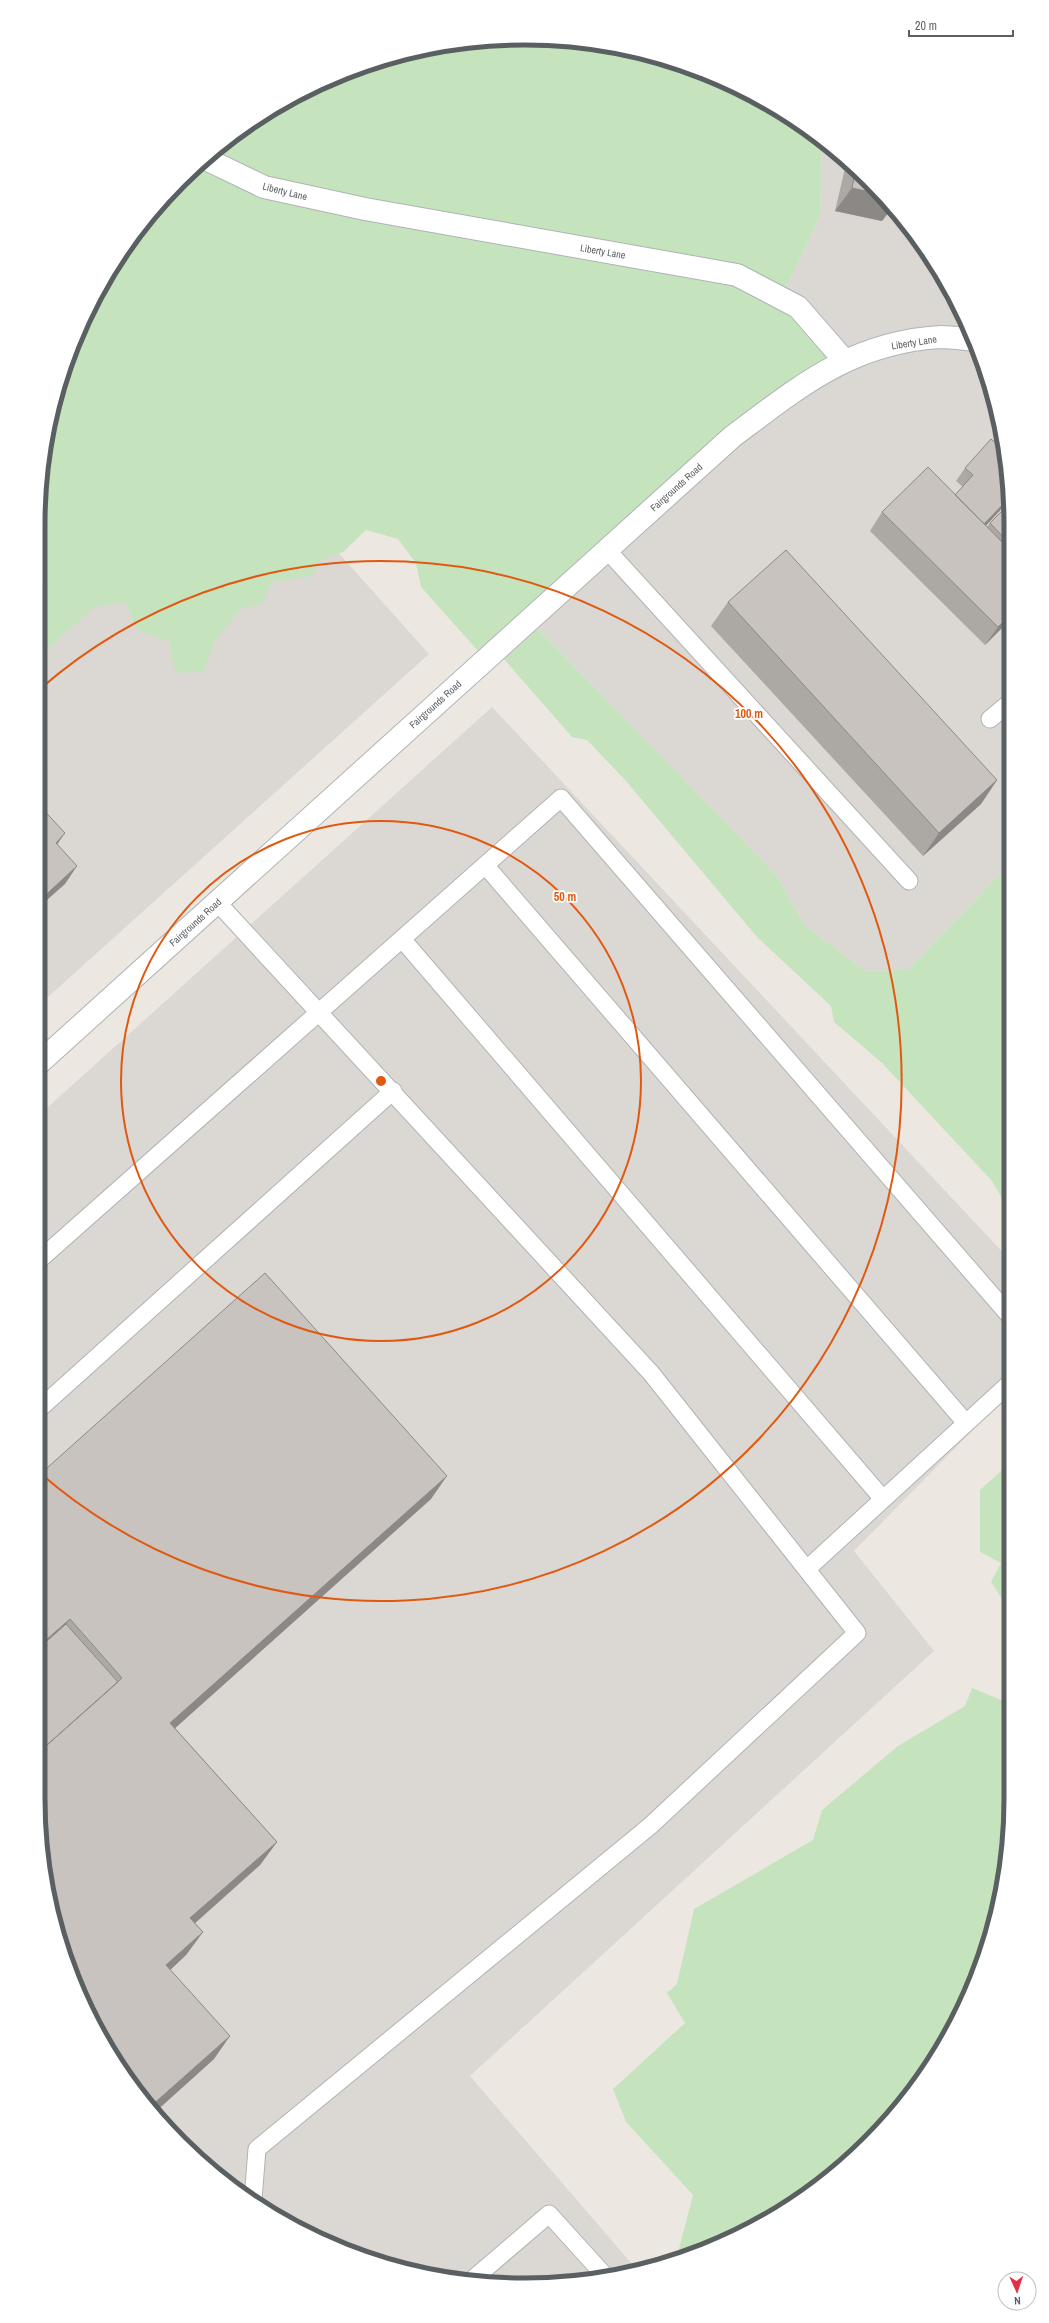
<svg xmlns="http://www.w3.org/2000/svg" width="1049" height="2323" viewBox="0 0 1049 2323" font-family="'Archivo Narrow',sans-serif">
  <rect width="100%" height="100%" fill="#ece8e1"/>
  <!-- industrial -->
  <path fill="#dbd7d3" d="M 822,140 L 910,228 L 974,338 L 1007,461 L 1008,870 L 998,876 L 909,969 L 867,972 L 804,925 L 777,876 L 534,625 L 783,294 L 820,216 Z
    M 251,455 L 429,654 L 38,1006 L 38,639 Z
    M 492,707 L 1009,1259 L 1010,1392 L 854,1551 L 934,1651 L 470,2076 L 638,2271 L 619,2276 L 524,2285 L 430,2276 L 368,2259 L 281,2220 L 204,2164 L 159,2119 L 103,2042 L 47,1893 L 38,1799 L 38,1116 Z"/>
  <!-- green -->
  <path fill="#c5e4bd" d="M 524,38 L 619,47 L 710,75 L 822,140 L 820,216 L 783,294 L 840,364 L 792,396 L 534,625 L 777,876 L 804,925 L 867,972 L 909,969 L 998,876 L 1008,870 L 1009,1211 L 992,1181 L 882,1063 L 834,1022 L 831,1006 L 757,937 L 626,781 L 587,740 L 572,737 L 503,658 L 487,661 L 421,587 L 416,563 L 398,539 L 366,530 L 343,552 L 321,560 L 311,576 L 271,582 L 262,604 L 240,609 L 214,642 L 204,671 L 178,673 L 174,667 L 169,641 L 138,630 L 125,602 L 94,607 L 38,658 L 38,524 L 47,430 L 75,339 L 120,254 L 180,181 L 254,120 L 338,75 L 429,47 Z
    M 1010,1463 L 1010,1611 L 991,1582 L 1001,1563 L 980,1552 L 980,1490 Z
    M 972,1688 L 1011,1704 L 1011,1799 L 1002,1894 L 974,1984 L 946,2042 L 890,2119 L 845,2164 L 768,2220 L 676,2260 L 693,2195 L 626,2122 L 613,2089 L 685,2023 L 667,1993 L 677,1984 L 694,1909 L 813,1840 L 822,1810 L 898,1746 L 965,1706 Z"/>
  <g fill="none" stroke-linecap="round" stroke-linejoin="round">
    <defs>
      <path id="service" d="M 607,550 L 909,881
        M 990,719 L 1008,704
        M 485,865 L 966,1423
        M 217,902 L 651,1373 L 857,1633 L 650,1826 L 257,2149 L 253,2200
        M 402,939 L 883,1499
        M 38,1261 L 561,798 L 1009,1315
        M 38,1410 L 393,1091
        M 807,1569 L 1010,1383
        M 472,2280 L 549,2214 L 606,2277"/>
      <path id="minor" d="M 206,159 L 264,187 L 365,209 L 737,275 L 798,307 L 844,360"/>
      <path id="tertiary" d="M 38,1064 L 732,437 C 800,386 852,342 941,337 C 952,337 964,339 975,340"/>
    </defs>
    <!-- service casing -->
    <use href="#service" stroke="#afb3b6" stroke-width="19"/>
    <!-- minor casing -->
    <use href="#minor" stroke="#afb3b6" stroke-width="24"/>
    <!-- tertiary casing -->
    <use href="#tertiary" stroke="#afb3b6" stroke-width="24"/>
    <!-- service -->
    <use href="#service" stroke="#fff" stroke-width="17"/>
    <!-- minor -->
    <use href="#minor" stroke="#fff" stroke-width="22"/>
    <!-- tertiary -->
    <use href="#tertiary" stroke="#fff" stroke-width="22"/>
  </g>
  <!-- wall -->
  <path fill="#aca8a3" d="M 846,164 L 891,209 L 882,221 L 835,211 Z
    M 1007,461 L 1007,503 L 986,526 L 987,527 L 990,523 L 1007,506 L 1007,623 L 985,645 L 870,531 L 882,512 L 955,495 L 963,487 L 956,481 L 965,468 Z
    M 728,602 L 997,780 L 981,804 L 923,856 L 711,626 Z
    M 38,1476 L 431,1499 L 175,1728 L 277,1842 L 260,1865 L 195,1923 L 203,1932 L 186,1955 L 170,1970 L 214,2059 L 154,2113 L 103,2042 Z"/>
  <!-- shaded-wall -->
  <path fill="#8c8885" d="M 852,188 L 875,193 L 891,209 L 882,221 L 835,211 Z
    M 1007,500 L 1007,503 L 975,537 L 984,524 Z
    M 1007,618 L 1007,623 L 985,645 L 998,627 Z
    M 997,780 L 981,804 L 923,856 L 939,833 Z
    M 65,833 L 52,852 L 56,843 Z
    M 77,866 L 65,884 L 38,908 L 38,902 Z
    M 447,1476 L 431,1499 L 154,1747 L 170,1723 Z
    M 70,1619 L 53,1642 L 38,1656 L 38,1647 Z
    M 277,1842 L 260,1865 L 174,1942 L 190,1918 Z
    M 203,1932 L 186,1955 L 150,1989 L 166,1965 Z
    M 230,2036 L 214,2059 L 154,2113 L 150,2107 Z"/>
  <!-- building -->
  <path fill="#c8c3be" stroke="#8c8885" d="M 855,173 L 875,193 L 852,188 Z
    M 991,439 L 1004,450 L 1007,461 L 1007,500 L 984,524 L 955,495 L 973,475 L 965,468 Z
    M 928,467 L 1007,547 L 1007,618 L 998,627 L 882,512 Z
    M 1007,506 L 1007,541 L 990,523 Z
    M 786,550 L 997,780 L 939,833 L 728,602 Z
    M 38,804 L 65,833 L 56,843 L 77,866 L 38,902 Z
    M 265,1273 L 447,1476 L 170,1723 L 277,1842 L 190,1918 L 203,1932 L 166,1965 L 230,2036 L 150,2107 L 103,2042 L 64,1955 L 47,1893 L 38,1798 L 38,1753 L 122,1678 L 70,1619 L 38,1647 L 38,1476 Z
    M 66,1624 L 118,1682 L 38,1753 L 38,1649 Z"/>
  <!-- distance rings -->
  <g fill="none" stroke="#e15910" stroke-width="2">
    <circle cx="381" cy="1081" r="260"/>
    <path d="M40 689A520 520 0 1 1 40 1473"/>
  </g>
  <g text-anchor="middle" stroke-width="3.5" stroke-linejoin="round" paint-order="stroke">
    <!-- street labels -->
    <g font-size="10" fill="#5a5f62" stroke="#fff">
      <text transform="translate(285 191) rotate(14)" y="4">Liberty Lane</text>
      <text transform="translate(603 251) rotate(10)" y="4">Liberty Lane</text>
      <text transform="translate(914 342) rotate(-9)" y="4">Liberty Lane</text>
      <text transform="translate(676 487) rotate(-42)" y="4">Fairgrounds Road</text>
      <text transform="translate(435 704) rotate(-42)" y="4">Fairgrounds Road</text>
      <text transform="translate(195 922) rotate(-42)" y="4">Fairgrounds Road</text>
    </g>
  </g>
  <!-- crop -->
  <path d="M0 0H1049V2323H0ZM524 45H525A479 479 0 0 1 1004 524V1799A479 479 0 0 1 525 2278H524A479 479 0 0 1 45 1799V524A479 479 0 0 1 524 45Z" fill="#fff" fill-rule="evenodd"/>
  <path fill="none" stroke="#5a5f62" stroke-width="5" d="M524 45H525A479 479 0 0 1 1004 524V1799A479 479 0 0 1 525 2278H524A479 479 0 0 1 45 1799V524A479 479 0 0 1 524 45Z"/>
  <circle cx="381" cy="1081" r="6" fill="#e15910" stroke="#fff" stroke-width="2"/>
  <g font-size="12" text-anchor="middle" font-weight="bold" fill="#e15910" stroke="#fff" stroke-width="3.5" stroke-linejoin="round" paint-order="stroke">
    <text x="749" y="718">100 m</text>
    <text x="565" y="901">50 m</text>
  </g>
  <!-- north arrow -->
  <g transform="translate(1017 2291) rotate(177)"><circle r="19" fill="#ffffff" stroke="#bdbfc0"/>
  <path d="M0-3L7 15L0 10L-7 15Z" fill="#e52e43"/>
  <text y="-6" font-size="11" font-weight="bold" text-anchor="middle" fill="#5a5f62">N</text>
  </g>
  <!-- scale -->
  <path d="M909 30v6h104v-6" fill="none" stroke="#5a5f62" stroke-width="2"/>
  <text x="915" y="30" font-size="12" fill="#5a5f62" stroke="#ffffff" stroke-width="3" paint-order="stroke">20 m</text>
</svg>
